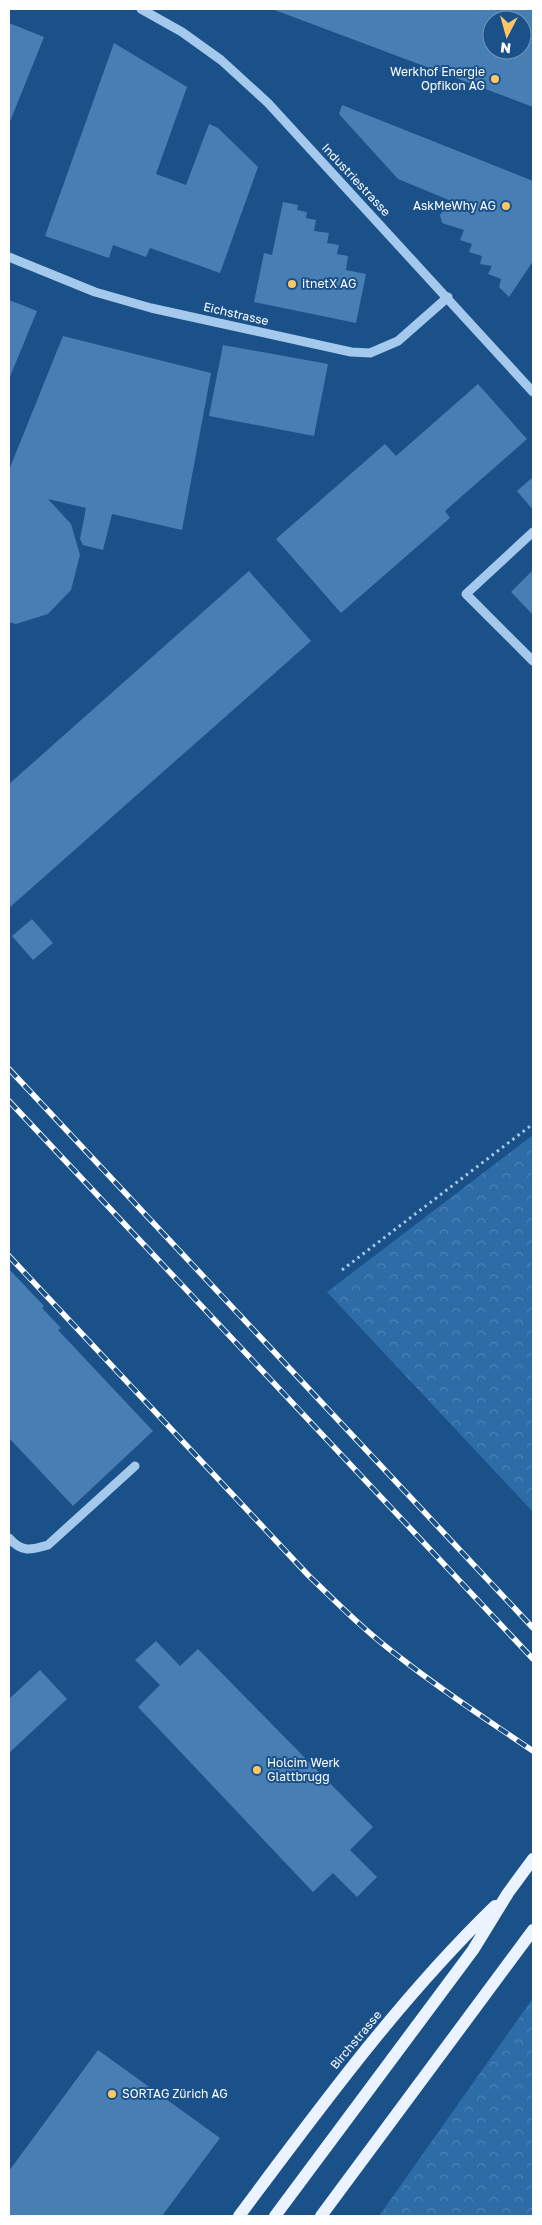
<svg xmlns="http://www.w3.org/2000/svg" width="542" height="2225" viewBox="0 0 542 2225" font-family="'Golos Text',sans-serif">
  <defs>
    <pattern id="forest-crowns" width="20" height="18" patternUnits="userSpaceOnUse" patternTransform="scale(1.25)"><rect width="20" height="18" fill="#2e6ca7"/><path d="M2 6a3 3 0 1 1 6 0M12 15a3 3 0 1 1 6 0" fill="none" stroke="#4d82b4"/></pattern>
  </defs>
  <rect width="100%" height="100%" fill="#1b5189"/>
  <!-- forest -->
  <path fill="url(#forest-crowns)" d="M 533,1135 L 533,1512 L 327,1292 Z
    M 533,1998 L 533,2216 L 379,2216 Z"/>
  <!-- building -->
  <path fill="#477eb3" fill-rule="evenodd" d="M 272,9 L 533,9 L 533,107 ZM 492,20 L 522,20 L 522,50 L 492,50 Z
    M 9,23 L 44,37 L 9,124 Z
    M 114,43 L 187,87 L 156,174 L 186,185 L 209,124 L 218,128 L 258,167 L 220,273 L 150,248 L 146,257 L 113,245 L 109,258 L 45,236 Z
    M 342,105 L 533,181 L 533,261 L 509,297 L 499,287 L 501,279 L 488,274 L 492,266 L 480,264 L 482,256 L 469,252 L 472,244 L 460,240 L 464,230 L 442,223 L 440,215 L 443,211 L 453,211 L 456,203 L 398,179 L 339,114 Z
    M 283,202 L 298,205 L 297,210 L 307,212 L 306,218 L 316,220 L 314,231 L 329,233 L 327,243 L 339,245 L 337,254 L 348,256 L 346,270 L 366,274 L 356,323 L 254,302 L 264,253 L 272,255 Z
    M 9,300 L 37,311 L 9,379 Z
    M 63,336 L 211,373 L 182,530 L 112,514 L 103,550 L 83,545 L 80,539 L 86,508 L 48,499 L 71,524 L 80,555 L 71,590 L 48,614 L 16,624 L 9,622 L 9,470 Z
    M 223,345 L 328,364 L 314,436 L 209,416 Z
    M 478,384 L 527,439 L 445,511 L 450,518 L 341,613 L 276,539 L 385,444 L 396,456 Z
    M 533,477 L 533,510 L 517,491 Z
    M 533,570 L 533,615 L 511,592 Z
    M 249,571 L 311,641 L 9,908 L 9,784 Z
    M 32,919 L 53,943 L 33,960 L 12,936 Z
    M 9,1269 L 44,1306 L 42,1308 L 61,1328 L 58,1330 L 153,1431 L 73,1506 L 9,1438 Z
    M 156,1641 L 180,1666 L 198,1649 L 373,1827 L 350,1850 L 377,1877 L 357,1897 L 333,1873 L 313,1892 L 138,1707 L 160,1685 L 135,1660 Z
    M 40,1670 L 67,1699 L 9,1753 L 9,1699 Z
    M 98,2050 L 220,2138 L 162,2216 L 9,2216 L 9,2171 Z"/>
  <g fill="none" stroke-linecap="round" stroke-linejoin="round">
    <!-- path -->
    <path stroke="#a4c9ed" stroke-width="3" stroke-dasharray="2.5 4" stroke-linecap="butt" d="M 342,1270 L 533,1124"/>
    <!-- minor -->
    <path stroke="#a4c9ed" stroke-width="9" d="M 141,9 L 182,32 L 221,60 L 268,103 L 533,392
      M 9,257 L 95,292 L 151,308 L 351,352 L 370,353 L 398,341 L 448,297
      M 533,532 L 466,594 L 533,661
      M 9,1538 C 22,1553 31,1550 48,1545 L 135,1466"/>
    <!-- major -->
    <path stroke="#eaf3ff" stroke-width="12" d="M 239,2216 C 319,2109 399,1999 495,1906
      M 275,2216 L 473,1950 L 508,1893 L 533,1859
      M 321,2216 L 533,1930"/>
    <defs>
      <path id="rail" d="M 9,1069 L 533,1628
        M 9,1101 L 533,1659
        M 9,1256 L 308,1575 C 338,1604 368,1634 402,1659 C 444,1692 489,1721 533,1751"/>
    </defs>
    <!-- rail casing -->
    <use href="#rail" stroke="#fff" stroke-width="5.5"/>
    <!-- rail -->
    <use href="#rail" stroke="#1b5189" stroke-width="4" stroke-dasharray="11" stroke-linecap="butt"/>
  </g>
  <!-- markers -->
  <g fill="#fec761" stroke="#1b5189" stroke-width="2">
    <circle cx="495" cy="79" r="5"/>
    <circle cx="506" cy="206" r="5"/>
    <circle cx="292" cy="284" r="5"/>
    <circle cx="257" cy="1770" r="5"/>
    <circle cx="112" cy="2094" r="5"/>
  </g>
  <g text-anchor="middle" stroke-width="4" stroke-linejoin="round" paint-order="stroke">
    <!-- poi labels -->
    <g font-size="12" fill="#fff" stroke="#1b5189" text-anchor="start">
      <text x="485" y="76" text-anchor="end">Werkhof Energie<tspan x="485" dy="14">Opfikon AG</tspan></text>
      <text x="496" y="210" text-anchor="end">AskMeWhy AG</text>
      <text x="302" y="288">itnetX AG</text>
      <text x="267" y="1767">Holcim Werk<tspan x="267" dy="14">Glattbrugg</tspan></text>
      <text x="122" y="2098">SORTAG Zürich AG</text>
    </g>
    <!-- street labels -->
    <g font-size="12" fill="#fff" stroke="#1b5189">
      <text transform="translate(356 180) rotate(47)" y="4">Industriestrasse</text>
      <text transform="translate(236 314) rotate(13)" y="4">Eichstrasse</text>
      <text transform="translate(356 2040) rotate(-50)" y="4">Birchstrasse</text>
    </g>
  </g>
  <!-- border -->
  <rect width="542" height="2225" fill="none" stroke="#ffffff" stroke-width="20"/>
  <!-- north arrow -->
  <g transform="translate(507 35) rotate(186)"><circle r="24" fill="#1b5189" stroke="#7697b8"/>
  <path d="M0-4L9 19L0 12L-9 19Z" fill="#fec761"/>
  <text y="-8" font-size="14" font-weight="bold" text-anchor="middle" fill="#ffffff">N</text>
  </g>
</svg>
